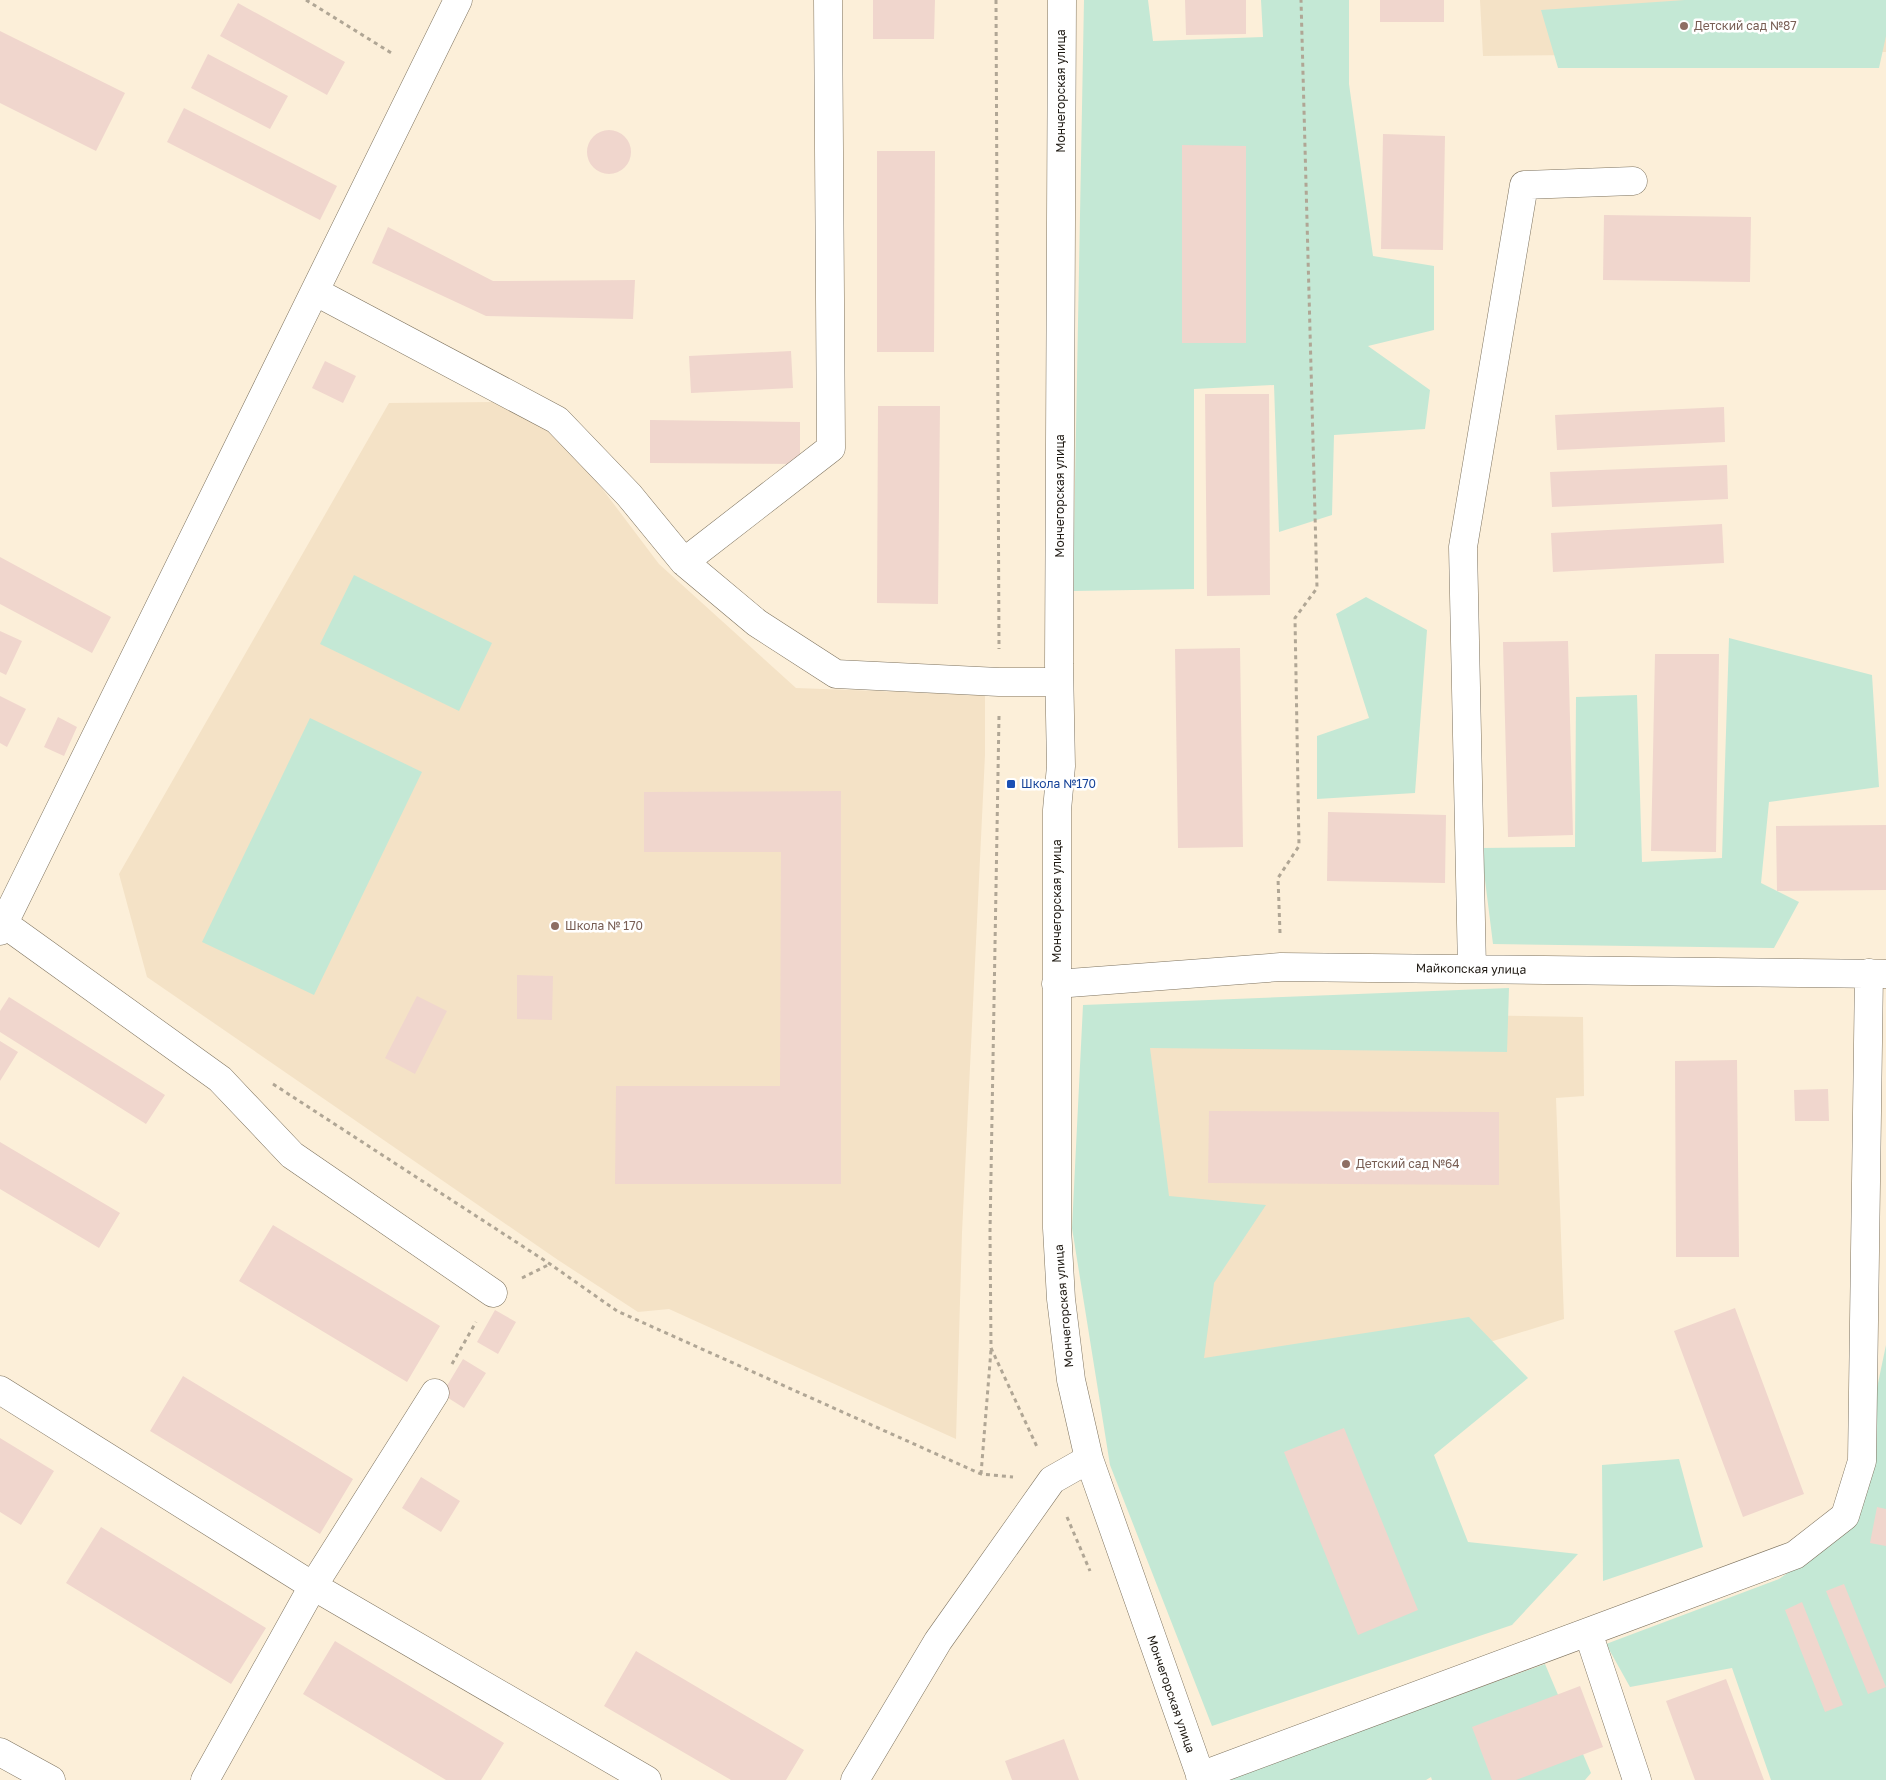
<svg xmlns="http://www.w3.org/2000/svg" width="1886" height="1780" viewBox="0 0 1886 1780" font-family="'Golos Text',sans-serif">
  <rect width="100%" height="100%" fill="#fcefd9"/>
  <!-- built -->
  <path fill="#f4e2c6" d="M 1480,0 L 1886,0 L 1886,52 L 1483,56 Z
    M 495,402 L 567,442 L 659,564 L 796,688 L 985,695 L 985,755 L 962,1233 L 956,1439 L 669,1309 L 638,1312 L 558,1260 L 147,977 L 119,874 L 389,403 Z
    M 1132,1010 L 1583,1017 L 1584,1096 L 1556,1098 L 1564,1319 L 1181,1438 Z"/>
  <!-- green -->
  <path fill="#c4e8d5" d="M 1084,0 L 1148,0 L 1153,41 L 1263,37 L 1261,0 L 1349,0 L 1349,84 L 1373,256 L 1434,266 L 1434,330 L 1368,346 L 1430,390 L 1425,429 L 1334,435 L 1332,515 L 1279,532 L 1274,385 L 1194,389 L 1194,589 L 1073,591 Z
    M 1685,0 L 1886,0 L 1886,36 L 1879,68 L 1558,68 L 1541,10 Z
    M 354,575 L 492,643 L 459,711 L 320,644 Z
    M 1366,597 L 1427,630 L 1415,793 L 1317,799 L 1317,736 L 1369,718 L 1336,614 Z
    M 1729,638 L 1872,675 L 1879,787 L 1769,802 L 1761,883 L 1799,902 L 1774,948 L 1493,944 L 1481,848 L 1575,847 L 1576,697 L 1637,695 L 1642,862 L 1722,858 Z
    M 310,718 L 422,772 L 314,995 L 202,942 Z
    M 1509,988 L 1507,1052 L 1150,1048 L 1169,1196 L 1266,1205 L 1214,1283 L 1204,1358 L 1469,1317 L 1528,1378 L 1434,1455 L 1468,1542 L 1578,1554 L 1512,1625 L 1212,1726 L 1110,1465 L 1072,1228 L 1083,1005 Z
    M 1886,1345 L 1886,1780 L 1771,1780 L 1732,1668 L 1630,1687 L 1606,1644 L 1779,1579 L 1847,1531 Z
    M 1679,1459 L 1703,1547 L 1603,1581 L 1602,1465 Z
    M 1545,1664 L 1591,1773 L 1585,1780 L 1432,1780 L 1431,1777 L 1426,1780 L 1232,1780 L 1231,1777 Z"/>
  <!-- building -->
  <path fill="#f0d6cd" d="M 873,0 L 935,0 L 934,39 L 873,39 Z
    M 1185,0 L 1246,0 L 1246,34 L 1186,35 Z
    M 1380,0 L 1444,0 L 1444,22 L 1380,22 Z
    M 238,3 L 345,62 L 327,95 L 220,36 Z
    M 0,31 L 125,93 L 96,151 L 0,103 Z
    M 208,54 L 288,96 L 270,129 L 191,88 Z
    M 184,108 L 337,186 L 320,220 L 167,142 Z
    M587 152a22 22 0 1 1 44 0a22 22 0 1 1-44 0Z
    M 1383,134 L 1445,136 L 1443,250 L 1381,249 Z
    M 1182,145 L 1246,146 L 1246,343 L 1182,343 Z
    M 877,151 L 935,151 L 934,352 L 877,352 Z
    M 1604,215 L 1751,217 L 1750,282 L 1603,280 Z
    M 388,227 L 493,281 L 635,280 L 633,319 L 486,316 L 372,263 Z
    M 791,351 L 793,388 L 691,393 L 689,356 Z
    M 325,361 L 356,376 L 343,403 L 312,388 Z
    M 1205,394 L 1269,394 L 1270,595 L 1207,596 Z
    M 878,406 L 940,406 L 938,604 L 877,603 Z
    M 1724,407 L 1725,442 L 1557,450 L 1555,415 Z
    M 650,420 L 800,422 L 800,464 L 650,463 Z
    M 1727,465 L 1728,499 L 1552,507 L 1550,472 Z
    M 1722,524 L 1724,563 L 1553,572 L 1551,533 Z
    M 0,557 L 111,617 L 92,653 L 0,604 Z
    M 0,631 L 22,641 L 6,675 L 0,672 Z
    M 1568,641 L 1573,835 L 1508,837 L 1503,642 Z
    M 1240,648 L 1243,847 L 1178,848 L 1175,649 Z
    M 1655,654 L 1719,654 L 1716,852 L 1651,851 Z
    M 0,696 L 26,709 L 7,747 L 0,743 Z
    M 58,717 L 77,727 L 64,756 L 44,747 Z
    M 841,791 L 841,1184 L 615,1184 L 616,1086 L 780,1086 L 781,852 L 644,852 L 644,792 Z
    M 1328,812 L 1446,815 L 1445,883 L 1327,881 Z
    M 1886,825 L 1886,890 L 1777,891 L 1776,826 Z
    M 517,975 L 553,976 L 552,1020 L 517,1019 Z
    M 417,996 L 447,1011 L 415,1074 L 385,1058 Z
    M 9,997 L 165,1095 L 146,1124 L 0,1032 L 0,1011 Z
    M 0,1041 L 18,1052 L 0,1081 Z
    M 1737,1060 L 1739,1257 L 1676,1257 L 1675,1061 Z
    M 1828,1089 L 1829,1121 L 1795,1121 L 1794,1090 Z
    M 1209,1111 L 1499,1112 L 1499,1185 L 1208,1183 Z
    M 0,1142 L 120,1213 L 99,1248 L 0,1189 Z
    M 273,1225 L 440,1326 L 407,1382 L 239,1281 Z
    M 1735,1308 L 1804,1494 L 1743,1517 L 1674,1331 Z
    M 495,1310 L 516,1322 L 498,1354 L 477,1342 Z
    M 463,1359 L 486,1373 L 464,1408 L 442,1394 Z
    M 183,1376 L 353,1479 L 320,1534 L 150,1431 Z
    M 1344,1428 L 1418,1610 L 1358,1635 L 1284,1452 Z
    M 0,1438 L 54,1471 L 21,1525 L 0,1512 Z
    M 421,1477 L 460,1501 L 441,1532 L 402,1508 Z
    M 1877,1507 L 1886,1509 L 1886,1546 L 1870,1543 Z
    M 101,1527 L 266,1628 L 231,1684 L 66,1583 Z
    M 1844,1584 L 1886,1687 L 1868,1694 L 1826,1591 Z
    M 1802,1602 L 1843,1705 L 1825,1712 L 1785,1610 Z
    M 335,1641 L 504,1743 L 481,1780 L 446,1780 L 303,1694 Z
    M 636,1651 L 804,1750 L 786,1780 L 731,1780 L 604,1706 Z
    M 1726,1679 L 1764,1780 L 1695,1780 L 1666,1701 Z
    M 1580,1686 L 1603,1747 L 1516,1780 L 1492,1780 L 1472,1727 Z
    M 1064,1739 L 1079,1780 L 1012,1780 L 1005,1761 Z"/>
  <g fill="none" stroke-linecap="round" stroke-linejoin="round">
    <defs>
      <path id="minor" d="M 1062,0 L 1059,664 L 1061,766 L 1057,810 L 1057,1228 L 1061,1299 L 1071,1380 L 1089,1459 L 1202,1780
        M 316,292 L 557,420 L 629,495 L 684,562 L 757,623 L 836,674 L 999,682 L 1059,682
        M 684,562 L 831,448 L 828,0
        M 3,923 L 220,1079 L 292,1155 L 493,1293
        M 0,931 L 458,0
        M 1472,969 L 1463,547 L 1524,185 L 1633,181
        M 1056,984 L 1281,967 L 1886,974
        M 0,1390 L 313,1586 L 647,1780
        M 1588,1632 L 1637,1780
        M 0,1752 L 51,1780
        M 1200,1776 L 1795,1555 L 1845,1516 L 1862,1461 L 1869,973
        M 205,1780 L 313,1586 L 435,1393
        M 855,1780 L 938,1641 L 1052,1480 L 1089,1459"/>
    </defs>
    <!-- minor casing -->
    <use href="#minor" stroke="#7e735f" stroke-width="29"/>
    <!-- path -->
    <path stroke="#b0a695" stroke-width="3" stroke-dasharray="4 4" stroke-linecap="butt" d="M 306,0 L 393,54
      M 996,0 L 999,649
      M 999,716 L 990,1232 L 991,1348 L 1038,1449
      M 1280,933 L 1278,878 L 1299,846 L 1295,618 L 1317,588 L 1301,0
      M 273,1084 L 550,1264 L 617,1311 L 981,1474 L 1013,1477
      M 522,1278 L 550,1264
      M 452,1364 L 476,1322
      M 981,1474 L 991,1350
      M 1067,1517 L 1090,1571"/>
    <!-- minor -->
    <use href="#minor" stroke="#fff" stroke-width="28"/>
  </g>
  <!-- markers -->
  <g fill="#8d6e63" stroke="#fff" stroke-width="2">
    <circle cx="1684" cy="26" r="5"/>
    <circle cx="555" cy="926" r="5"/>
    <circle cx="1346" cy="1164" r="5"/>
  </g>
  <rect fill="#1a4fb4" stroke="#fff" stroke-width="2" x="1006" y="779" width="10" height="10" rx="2.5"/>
  <g text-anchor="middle" stroke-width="5" stroke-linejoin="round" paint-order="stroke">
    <!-- education labels -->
    <g font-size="12" fill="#785e54" stroke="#fff" text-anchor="start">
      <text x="1694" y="30">Детский сад №87</text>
      <text x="565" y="930">Школа № 170</text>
      <text x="1356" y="1168">Детский сад №64</text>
    </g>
    <!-- street labels -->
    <g font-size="12" fill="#1e1912" stroke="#fff">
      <text transform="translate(1061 91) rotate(-90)" y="4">Мончегорская улица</text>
      <text transform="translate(1060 496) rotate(-90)" y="4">Мончегорская улица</text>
      <text transform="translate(1057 901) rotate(-90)" y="4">Мончегорская улица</text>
      <text transform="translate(1471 969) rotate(1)" y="4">Майкопская улица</text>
      <text transform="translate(1064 1306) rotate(-95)" y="4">Мончегорская улица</text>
      <text transform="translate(1171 1694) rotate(71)" y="4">Мончегорская улица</text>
    </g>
    <!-- transit labels -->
    <g font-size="12" fill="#164399" stroke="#fff" text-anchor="start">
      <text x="1021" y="788">Школа №170</text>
    </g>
  </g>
</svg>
